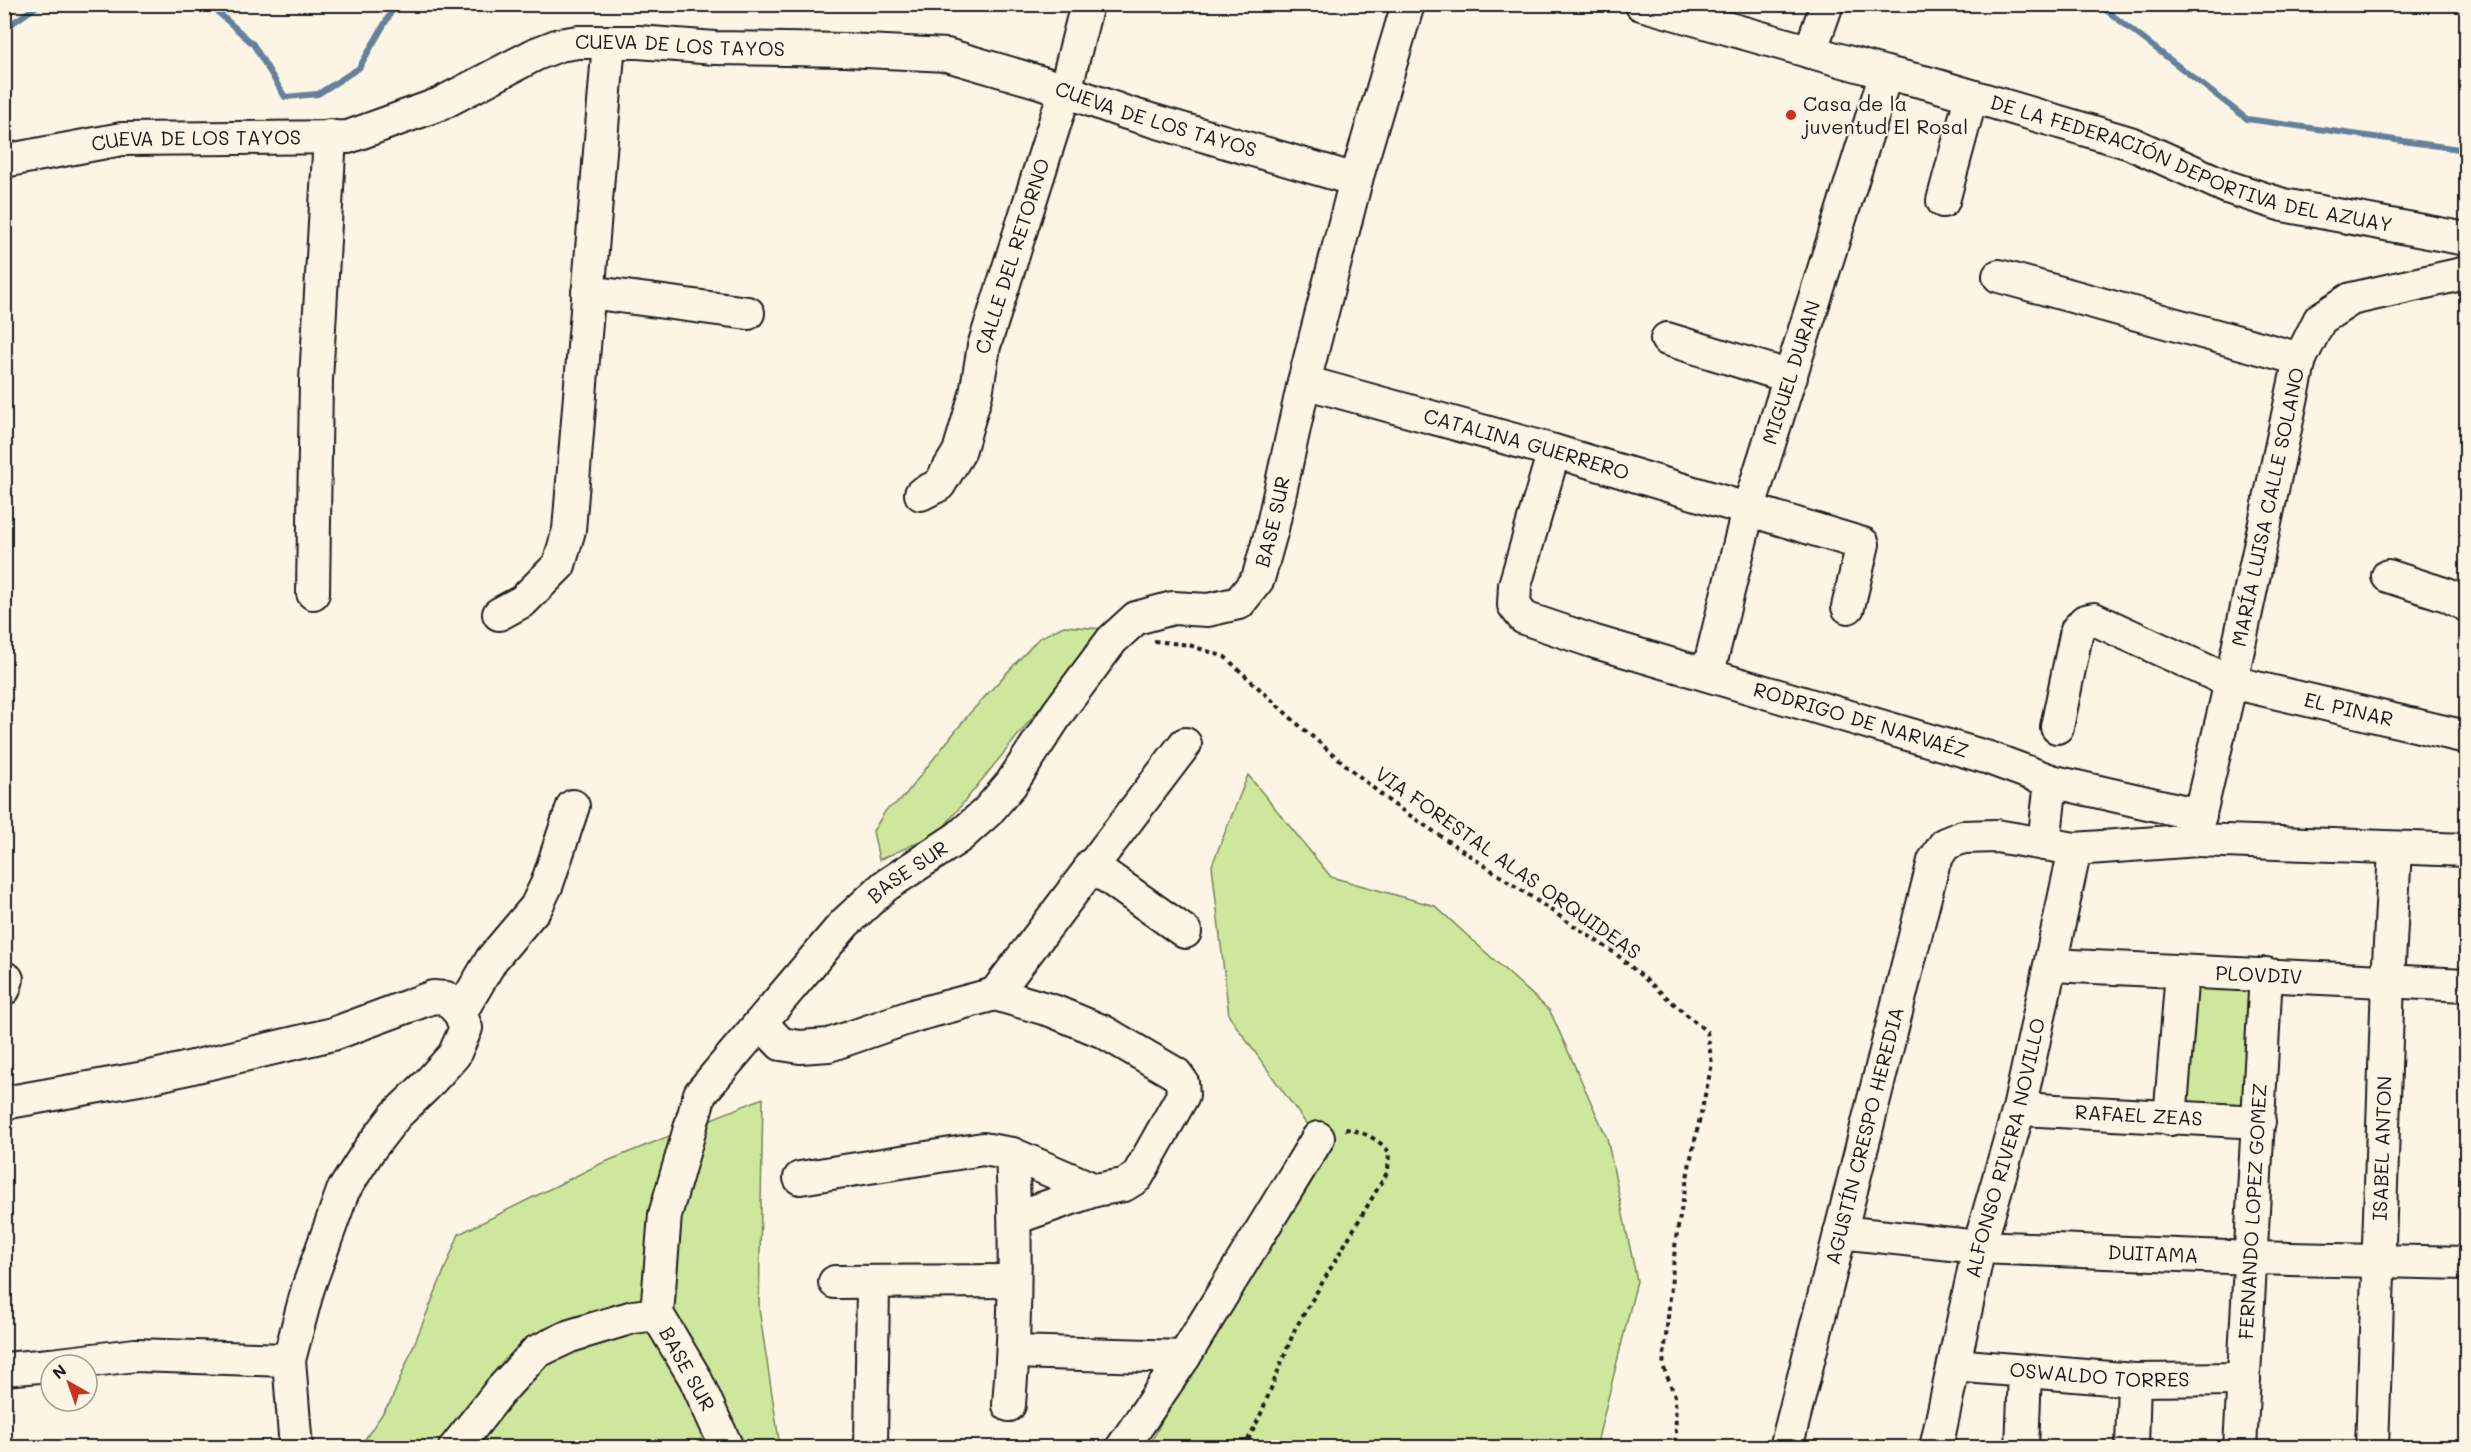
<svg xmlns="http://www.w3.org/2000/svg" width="2471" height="1452" viewBox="0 0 2471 1452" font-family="Mali,sans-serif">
  <rect width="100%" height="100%" fill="#fcf5e5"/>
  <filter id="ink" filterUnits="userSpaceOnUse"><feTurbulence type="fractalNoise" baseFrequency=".0167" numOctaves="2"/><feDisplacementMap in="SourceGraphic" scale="12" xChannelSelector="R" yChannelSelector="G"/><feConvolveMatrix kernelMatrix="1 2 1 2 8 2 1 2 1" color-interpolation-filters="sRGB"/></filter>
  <g filter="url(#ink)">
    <!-- green -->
    <path fill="#cfe79d" stroke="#76825c" stroke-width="1.5" d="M 1064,626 L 1104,629 L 939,833 L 879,860 L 873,831 L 886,810 L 901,800 L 969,714 L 1039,638 Z
      M 1248,775 L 1331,877 L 1435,906 L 1550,1011 L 1607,1138 L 1637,1281 L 1596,1447 L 1148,1448 L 1212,1324 L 1320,1143 L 1229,1016 L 1212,865 Z
      M 2191,983 L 2261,985 L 2257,1115 L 2180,1111 Z
      M 763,1098 L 759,1309 L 780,1447 L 359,1448 L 391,1401 L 459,1234 L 600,1164 Z"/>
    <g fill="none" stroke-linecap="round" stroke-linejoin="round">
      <!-- stream -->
      <path stroke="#63819b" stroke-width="6" d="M 209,4 L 253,44 L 285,97 L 318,94 L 359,68 L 396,4
        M 2098,4 L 2247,119 L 2466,150
        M 4,29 L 40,4"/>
      <defs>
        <g id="minor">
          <path id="s1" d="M 1641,4 L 1886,73 L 1928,83 L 2130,143 L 2227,187 L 2283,205 L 2466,239"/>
          <path d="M 1810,52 L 1827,4"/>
          <path id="s2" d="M 4,161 L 122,139 L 348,137 L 440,104 L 536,54 L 559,45 L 578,42 L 638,42 L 715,48 L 845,50 L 947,55 L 1043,83 L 1127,113 L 1356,180"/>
          <path d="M 1943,201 L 1971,97"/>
          <path d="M 2466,273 L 2351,299 L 2320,319 L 2300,359 L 2231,682 L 2197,826 L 2198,840 L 2466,850"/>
          <path d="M 1999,276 L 2300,359"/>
          <path d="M 588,292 L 748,313"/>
          <path d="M 1667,339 L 1791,377"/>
          <path id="s3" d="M 1304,382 L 1554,451 L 1863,544 L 1848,607"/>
          <path id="s4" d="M 1554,451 L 1515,585 L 1514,605 L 1524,618 L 1592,641 L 1989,758 L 2051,781 L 2200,815"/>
          <path id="s5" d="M 921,494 L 939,485 L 959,452 L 976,394 L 984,346 L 1065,91 L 1087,4"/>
          <path d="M 2388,576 L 2447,595 L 2466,605"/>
          <path d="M 313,593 L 316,380 L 330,136"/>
          <path d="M 499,614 L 523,601 L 559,565 L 569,530 L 609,42"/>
          <path id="s6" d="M 1708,673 L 1748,510 L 1886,73"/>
          <path id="s7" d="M 2057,727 L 2077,630 L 2085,621 L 2094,619 L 2231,682 L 2466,737"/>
          <path d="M 2044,844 L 2051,781"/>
          <path d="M 1091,865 L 1185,932"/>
          <path id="s8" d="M 2052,965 L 2466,985"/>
          <path d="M 4,989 L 7,979"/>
          <path d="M 995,994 L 1185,744"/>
          <path d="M 460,1013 L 492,959 L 536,907 L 547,884 L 573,806"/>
          <path d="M 762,1024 L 781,1044 L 800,1047 L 829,1045 L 916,1015 L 995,994 L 1053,1011 L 1104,1032 L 1176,1074 L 1182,1082 L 1183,1095 L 1137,1177 L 1124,1185 L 1095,1190 L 1015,1218"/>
          <path d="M 4,1103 L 150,1077 L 333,1034 L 433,997 L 446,998 L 460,1013 L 466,1028 L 454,1055 L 426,1086 L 396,1115 L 369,1150 L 343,1191 L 308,1288 L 289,1360 L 296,1448"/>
          <path id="s9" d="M 2019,1109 L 2259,1122"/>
          <path d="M 2170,1119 L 2182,972"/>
          <path d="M 800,1178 L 983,1149 L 1012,1154 L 1095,1190"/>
          <path id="s10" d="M 1840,1232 L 1979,1247 L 2252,1258 L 2466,1263"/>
          <path d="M 835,1282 L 1013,1281"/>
          <path d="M 1013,1352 L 1184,1357"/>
          <path d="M 51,1365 L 135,1355 L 289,1360"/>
          <path id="s11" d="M 1954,1365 L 2134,1380 L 2244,1379"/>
          <path d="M 4,1369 L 51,1365"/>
          <path d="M 1009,1405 C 1016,1322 1016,1237 1012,1154"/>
          <path d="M 455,1448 L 500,1391 L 536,1352 L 570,1336 L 633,1317 L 657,1314"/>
          <path id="s12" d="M 727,1448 L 695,1378 L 657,1314 L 665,1215 L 700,1094 L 845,923 L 885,886 L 959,837 L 987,812 L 1011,784 L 1059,711 L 1112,640 L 1136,618 L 1173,608 L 1208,610 L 1239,603 L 1258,579 L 1272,529 L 1304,382 L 1356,180 L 1408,4"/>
          <path d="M 871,1448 L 873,1282"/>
          <path d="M 1122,1448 L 1184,1357 L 1318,1138"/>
          <path id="s13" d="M 1786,1448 L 1934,861 L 1945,844 L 1963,837 L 1996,836 L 2075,849 L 2198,840"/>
          <path id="s14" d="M 1936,1448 L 1979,1247 L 2019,1109 L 2075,849"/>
          <path d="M 2022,1448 L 2025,1372"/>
          <path d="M 2132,1448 L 2134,1380"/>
          <path id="s15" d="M 2240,1448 L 2266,974"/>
          <path id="s16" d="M 2372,1448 L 2388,981 L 2395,849"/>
        </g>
      </defs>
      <!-- minor casing -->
      <use href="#minor" stroke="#1c1c1c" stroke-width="36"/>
      <!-- path -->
      <path stroke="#1c1c1c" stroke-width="4" stroke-dasharray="4.5 4.5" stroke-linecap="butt" d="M 1154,641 L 1189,645 L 1225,657 L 1302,728 L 1390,802 L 1616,954 L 1707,1032 L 1712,1064 L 1690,1162 L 1676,1238 L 1663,1366 L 1675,1396 L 1676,1434 L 1674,1448
        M 1244,1448 L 1260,1416 L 1295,1329 L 1388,1171 L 1389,1152 C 1379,1139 1359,1129 1342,1129"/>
      <!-- minor -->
      <use href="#minor" stroke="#fcf5e5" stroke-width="32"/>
    </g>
  </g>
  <!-- markers -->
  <circle fill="#c8321e" stroke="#fcf5e5" stroke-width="2" cx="1791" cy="115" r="6"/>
  <g text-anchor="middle" stroke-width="4.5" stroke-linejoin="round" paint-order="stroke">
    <!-- street labels -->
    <g font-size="20" fill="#1c1c1c" stroke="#fcf5e5">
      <text dy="7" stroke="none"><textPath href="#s2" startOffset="698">CUEVA DE LOS TAYOS</textPath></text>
      <text dy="7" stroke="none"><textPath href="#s2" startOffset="1184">CUEVA DE LOS TAYOS</textPath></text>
      <text dy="7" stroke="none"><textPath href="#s2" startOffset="194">CUEVA DE LOS TAYOS</textPath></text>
      <text dy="7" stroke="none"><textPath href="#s1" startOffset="574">DE LA FEDERACIÓN DEPORTIVA DEL AZUAY</textPath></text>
      <text dy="7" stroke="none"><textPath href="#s5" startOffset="262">CALLE DEL RETORNO</textPath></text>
      <text dy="7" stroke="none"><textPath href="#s6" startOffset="312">MIGUEL DURAN</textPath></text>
      <text dy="7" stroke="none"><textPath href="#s3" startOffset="231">CATALINA GUERRERO</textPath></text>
      <text transform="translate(2268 507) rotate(-78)" y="7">MARÍA LUISA CALLE SOLANO</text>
      <text dy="7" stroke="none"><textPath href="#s12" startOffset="1222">BASE SUR</textPath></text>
      <text dy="7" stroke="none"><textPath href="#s7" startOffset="392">EL PINAR</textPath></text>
      <text dy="7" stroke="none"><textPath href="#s4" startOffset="528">RODRIGO DE NARVAÉZ</textPath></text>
      <text transform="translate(1508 863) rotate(35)" y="7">VIA FORESTAL ALAS ORQUIDEAS</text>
      <text dy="7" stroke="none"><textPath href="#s12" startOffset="682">BASE SUR</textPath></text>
      <text dy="7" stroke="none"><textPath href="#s8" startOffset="207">PLOVDIV</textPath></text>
      <text dy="7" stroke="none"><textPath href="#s9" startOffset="120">RAFAEL ZEAS</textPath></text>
      <text dy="7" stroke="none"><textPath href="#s13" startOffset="322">AGUSTÍN CRESPO HEREDIA</textPath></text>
      <text dy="7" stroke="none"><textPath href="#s14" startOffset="308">ALFONSO RIVERA NOVILLO</textPath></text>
      <text dy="7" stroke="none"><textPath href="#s16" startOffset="300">ISABEL ANTON</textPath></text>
      <text dy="7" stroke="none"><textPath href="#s15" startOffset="237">FERNANDO LOPEZ GOMEZ</textPath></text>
      <text dy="7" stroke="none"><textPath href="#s10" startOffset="314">DUITAMA</textPath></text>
      <text transform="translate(687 1369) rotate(61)" y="7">BASE SUR</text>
      <text dy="7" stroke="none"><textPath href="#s11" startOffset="146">OSWALDO TORRES</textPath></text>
    </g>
    <!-- poi labels -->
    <g font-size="20" fill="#1c1c1c" stroke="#fcf5e5" text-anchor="start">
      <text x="1803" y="111">Casa de la<tspan x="1803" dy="23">juventud El Rosal</tspan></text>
    </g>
  </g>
  <!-- margin -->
  <rect width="2471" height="1452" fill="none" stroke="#fcf5e5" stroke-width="24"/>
  <rect x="12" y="12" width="2447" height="1428" fill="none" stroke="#1c1c1c" stroke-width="2" filter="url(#ink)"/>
  <!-- north arrow -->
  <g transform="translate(69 1383) rotate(320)"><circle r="28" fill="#fcf5e5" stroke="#a29e95" stroke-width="1.5"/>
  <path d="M0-4.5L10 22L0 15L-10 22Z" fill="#c8321e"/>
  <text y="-9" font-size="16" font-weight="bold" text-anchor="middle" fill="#1c1c1c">N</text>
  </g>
</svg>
